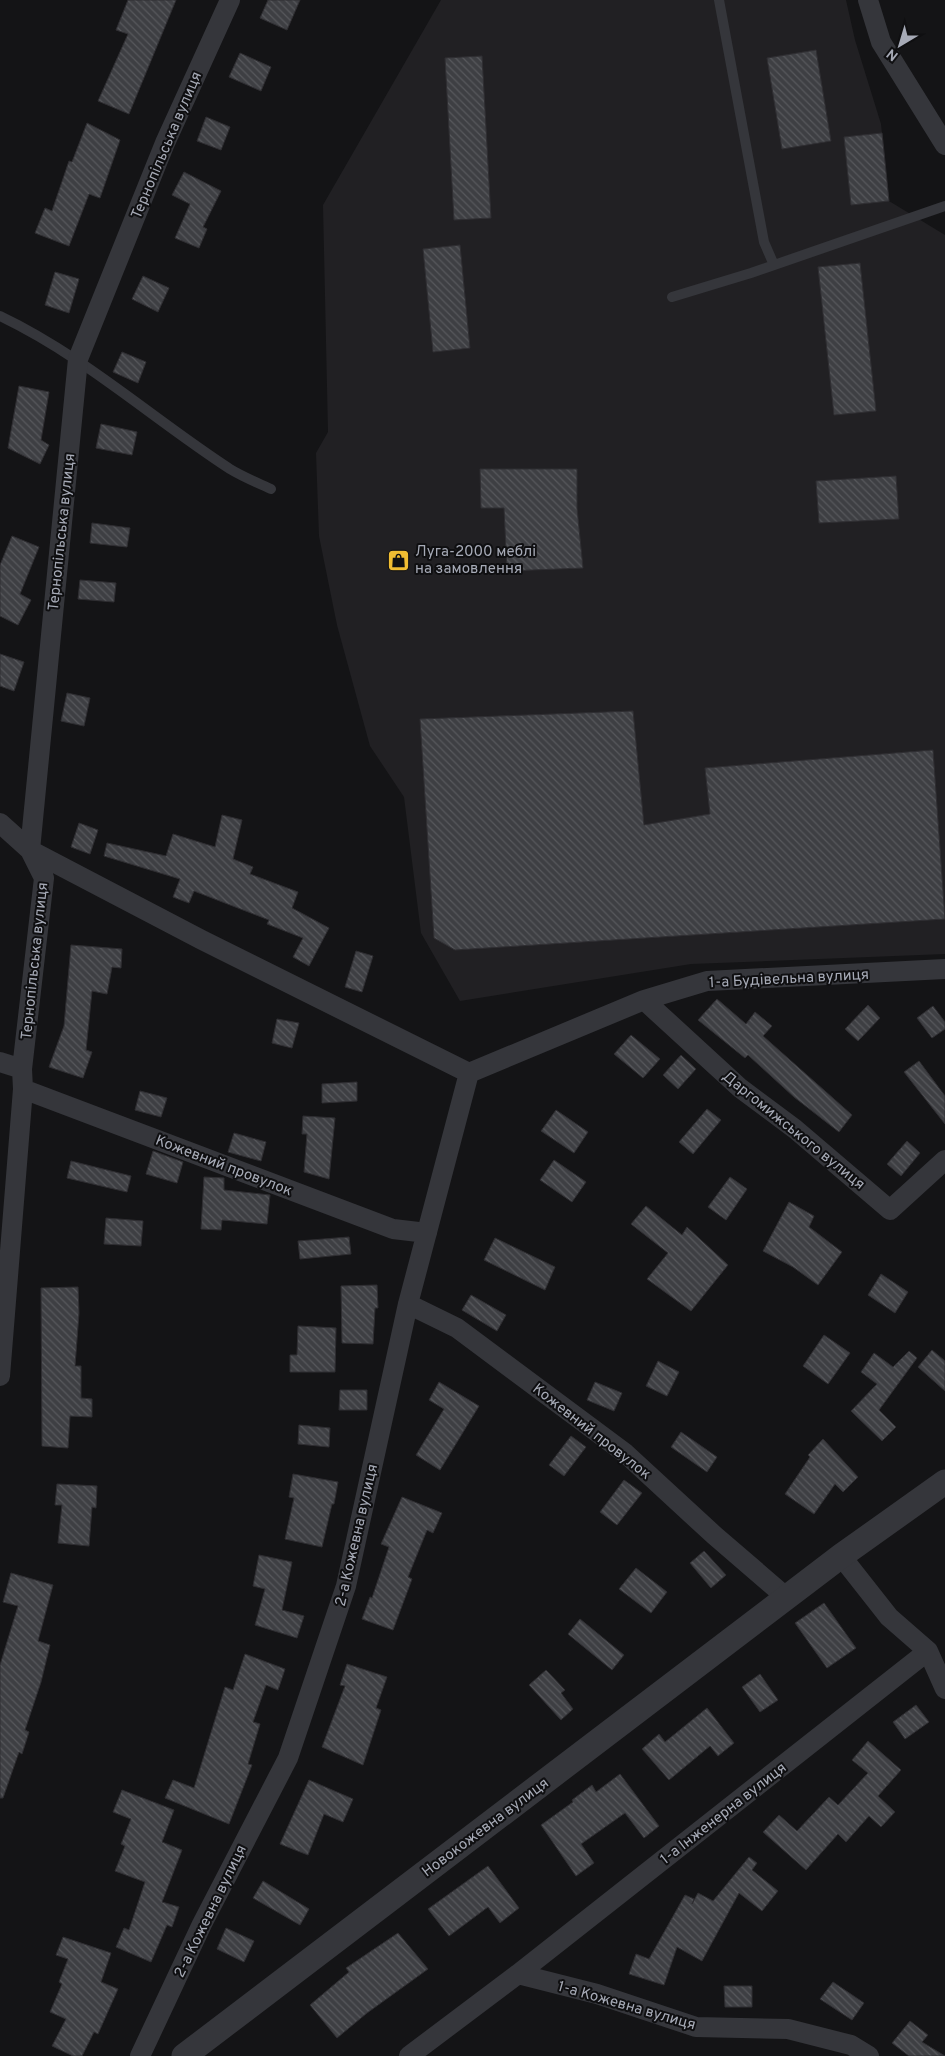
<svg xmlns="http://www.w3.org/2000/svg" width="945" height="2056" viewBox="0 0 945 2056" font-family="Overpass,sans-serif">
  <defs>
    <pattern id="building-back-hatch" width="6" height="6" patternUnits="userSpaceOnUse" patternTransform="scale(1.25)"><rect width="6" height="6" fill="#3e3f43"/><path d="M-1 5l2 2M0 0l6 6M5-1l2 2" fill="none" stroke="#57585c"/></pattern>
  </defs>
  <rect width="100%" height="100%" fill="#141416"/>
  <!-- built -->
  <path fill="#212023" d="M 441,0 L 846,0 L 855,40 L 881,124 L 889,201 L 945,235 L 945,954 L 691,964 L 460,1001 L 421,933 L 404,797 L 370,746 L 337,625 L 319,536 L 316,453 L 328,432 L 323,205 Z"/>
  <!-- building -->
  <path fill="url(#building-back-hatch)" stroke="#2f2e32" d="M 128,0 L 176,0 L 129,114 L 98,101 L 128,34 L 116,30 Z
    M 268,0 L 300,0 L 287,30 L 260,18 Z
    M 816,50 L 831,141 L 782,149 L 767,58 Z
    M 240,53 L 271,67 L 261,91 L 229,77 Z
    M 482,56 L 491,218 L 454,220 L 445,58 Z
    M 206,117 L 230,127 L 221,150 L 197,141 Z
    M 87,123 L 120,140 L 100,198 L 89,194 L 69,246 L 35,233 L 45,208 L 52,211 L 69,161 L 72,162 Z
    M 882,133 L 889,201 L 851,205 L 844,137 Z
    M 184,172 L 221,191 L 203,227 L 207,229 L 199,248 L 175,238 L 190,204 L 172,195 Z
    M 460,245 L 470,348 L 433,352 L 423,249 Z
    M 860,263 L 876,411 L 834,415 L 818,267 Z
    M 55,272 L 79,279 L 69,313 L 45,305 Z
    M 143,276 L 169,288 L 158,312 L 132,299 Z
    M 122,352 L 146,362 L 138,383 L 113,372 Z
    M 19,386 L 49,392 L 41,440 L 49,445 L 40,464 L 8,448 Z
    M 101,424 L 137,432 L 132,455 L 96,448 Z
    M 480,469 L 577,469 L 577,508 L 583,568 L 507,571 L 504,508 L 481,508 Z
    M 896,476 L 899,519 L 819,523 L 816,481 Z
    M 92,523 L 130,528 L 127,547 L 90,543 Z
    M 12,536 L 39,547 L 20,594 L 31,600 L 18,625 L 0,616 L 0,565 Z
    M 80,580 L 116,583 L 114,602 L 78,599 Z
    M 0,654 L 24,662 L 14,691 L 0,686 Z
    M 67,693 L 90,698 L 84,726 L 61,721 Z
    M 633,711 L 644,825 L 710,814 L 705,768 L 933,750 L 945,919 L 455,950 L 434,938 L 420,719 Z
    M 222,815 L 242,820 L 233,859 L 253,867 L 250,874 L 298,892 L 292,908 L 329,928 L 309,966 L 293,957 L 303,938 L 267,924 L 269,920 L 194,891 L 189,903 L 173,897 L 180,879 L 104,856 L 107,843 L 166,856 L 173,834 L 215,847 Z
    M 79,823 L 98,830 L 90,854 L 71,847 Z
    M 71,945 L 122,949 L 121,968 L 112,967 L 107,994 L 92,991 L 86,1050 L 92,1052 L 83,1078 L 49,1067 L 64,1026 Z
    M 356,951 L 373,956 L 362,992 L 345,987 Z
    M 717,999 L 746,1024 L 755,1012 L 772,1026 L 763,1036 L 852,1115 L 839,1132 L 794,1097 L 748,1055 L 745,1058 L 698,1020 Z
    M 868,1005 L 880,1018 L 858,1041 L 845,1029 Z
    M 933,1006 L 945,1022 L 945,1029 L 932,1038 L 917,1018 Z
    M 277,1019 L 299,1023 L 292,1048 L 272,1043 Z
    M 631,1035 L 660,1059 L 643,1078 L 614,1054 Z
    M 681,1055 L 696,1069 L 678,1089 L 663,1075 Z
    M 919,1061 L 945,1096 L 945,1124 L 904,1072 Z
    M 357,1082 L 357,1101 L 322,1103 L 322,1084 Z
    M 140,1091 L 167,1098 L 161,1117 L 135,1110 Z
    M 707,1109 L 721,1120 L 693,1154 L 679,1142 Z
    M 556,1110 L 588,1132 L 574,1153 L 541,1131 Z
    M 303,1116 L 335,1118 L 329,1179 L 304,1172 L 307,1134 L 302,1134 Z
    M 234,1133 L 266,1142 L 261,1161 L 228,1152 Z
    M 907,1141 L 920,1153 L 901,1176 L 887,1164 Z
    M 153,1151 L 183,1162 L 177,1183 L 146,1174 Z
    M 554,1160 L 586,1182 L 572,1202 L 540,1180 Z
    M 71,1161 L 131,1176 L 127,1192 L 67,1178 Z
    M 204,1177 L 224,1178 L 224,1190 L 270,1195 L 267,1224 L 222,1220 L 221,1230 L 201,1229 Z
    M 730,1177 L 747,1189 L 726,1220 L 708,1207 Z
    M 789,1202 L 814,1216 L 809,1227 L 842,1252 L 818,1285 L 793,1267 L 763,1251 Z
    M 646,1206 L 682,1235 L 687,1227 L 728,1265 L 691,1311 L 647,1279 L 668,1253 L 631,1224 Z
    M 106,1218 L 143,1221 L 141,1246 L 104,1244 Z
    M 349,1237 L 351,1254 L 300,1259 L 298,1241 Z
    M 495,1238 L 555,1267 L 545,1290 L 484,1260 Z
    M 881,1274 L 908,1292 L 895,1313 L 868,1295 Z
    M 377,1285 L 378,1308 L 375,1308 L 373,1344 L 342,1343 L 341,1286 Z
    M 78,1287 L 79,1313 L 75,1366 L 81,1366 L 81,1398 L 92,1399 L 92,1417 L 70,1416 L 68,1448 L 42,1446 L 41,1288 Z
    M 471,1295 L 506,1315 L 497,1331 L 462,1310 Z
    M 298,1326 L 336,1328 L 335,1372 L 290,1372 L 290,1355 L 297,1355 Z
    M 824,1335 L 850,1353 L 828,1384 L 803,1366 Z
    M 932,1350 L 945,1361 L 945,1391 L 918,1367 Z
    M 909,1351 L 917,1358 L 879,1410 L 896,1427 L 882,1441 L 851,1411 L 877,1384 L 861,1372 L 874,1353 L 893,1367 Z
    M 658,1361 L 679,1372 L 667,1396 L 646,1386 Z
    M 439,1382 L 479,1406 L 440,1470 L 416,1455 L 444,1409 L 429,1400 Z
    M 595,1382 L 622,1393 L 614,1411 L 587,1400 Z
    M 340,1390 L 367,1390 L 367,1410 L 339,1410 Z
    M 299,1425 L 330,1428 L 329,1447 L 298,1444 Z
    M 681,1432 L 717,1457 L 707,1472 L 671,1447 Z
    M 571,1436 L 586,1447 L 564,1476 L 549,1465 Z
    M 823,1439 L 858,1477 L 843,1492 L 835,1484 L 814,1514 L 785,1494 L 810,1457 L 808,1455 Z
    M 293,1474 L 338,1482 L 334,1504 L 332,1504 L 322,1547 L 285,1539 L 294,1498 L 289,1497 Z
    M 624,1480 L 642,1493 L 617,1525 L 600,1512 Z
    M 57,1484 L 97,1486 L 96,1508 L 92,1507 L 89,1546 L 58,1543 L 62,1505 L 55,1505 Z
    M 402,1497 L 442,1513 L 433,1533 L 427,1530 L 408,1577 L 412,1579 L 393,1630 L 362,1619 L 370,1597 L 372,1598 L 389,1547 L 381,1544 Z
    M 704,1551 L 726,1575 L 711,1588 L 690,1563 Z
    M 259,1555 L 292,1562 L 282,1610 L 304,1616 L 297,1638 L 255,1625 L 265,1589 L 253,1586 Z
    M 636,1568 L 667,1592 L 651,1613 L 619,1589 Z
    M 11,1573 L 53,1585 L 38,1641 L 50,1645 L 41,1682 L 25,1730 L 29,1732 L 22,1754 L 19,1752 L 3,1798 L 0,1798 L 0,1665 L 18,1606 L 3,1602 Z
    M 824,1603 L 856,1648 L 827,1668 L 795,1623 Z
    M 580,1619 L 624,1655 L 612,1670 L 568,1634 Z
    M 245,1654 L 285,1669 L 278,1690 L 266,1685 L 253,1722 L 260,1724 L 248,1764 L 252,1765 L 229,1824 L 165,1798 L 173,1780 L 194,1788 L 225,1687 L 233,1690 Z
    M 347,1664 L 387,1677 L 376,1708 L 381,1710 L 363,1765 L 322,1747 L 345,1686 L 340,1685 Z
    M 546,1670 L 565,1690 L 561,1693 L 573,1709 L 561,1720 L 529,1685 Z
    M 760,1674 L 778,1700 L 760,1712 L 742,1687 Z
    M 916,1705 L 929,1722 L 905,1739 L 893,1722 Z
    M 707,1708 L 734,1743 L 718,1756 L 710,1746 L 669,1780 L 642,1749 L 659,1734 L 665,1742 Z
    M 868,1741 L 901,1770 L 878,1796 L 895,1812 L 881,1827 L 869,1816 L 846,1842 L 838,1834 L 806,1870 L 763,1832 L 779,1815 L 797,1831 L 829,1797 L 838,1805 L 868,1773 L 852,1760 Z
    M 620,1774 L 659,1826 L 644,1838 L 625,1813 L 581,1844 L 594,1863 L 576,1876 L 541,1825 L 573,1802 L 572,1800 L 592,1785 L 596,1792 Z
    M 309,1780 L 353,1799 L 343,1822 L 324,1814 L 308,1855 L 280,1844 Z
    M 122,1790 L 174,1810 L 162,1842 L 182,1850 L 162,1902 L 179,1907 L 172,1927 L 167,1925 L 151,1962 L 116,1947 L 124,1928 L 129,1930 L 145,1882 L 115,1871 L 125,1846 L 121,1844 L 131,1819 L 113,1812 Z
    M 749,1857 L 757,1863 L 752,1870 L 778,1891 L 762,1911 L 739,1893 L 702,1961 L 677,1947 L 664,1985 L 629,1974 L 636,1954 L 649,1959 L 685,1895 L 694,1899 L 692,1904 L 698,1893 L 713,1901 Z
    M 488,1866 L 519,1908 L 500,1923 L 488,1907 L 449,1936 L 428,1909 Z
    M 263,1881 L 309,1909 L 300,1925 L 253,1898 Z
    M 226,1928 L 254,1941 L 244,1962 L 217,1949 Z
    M 398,1933 L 428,1969 L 367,2013 L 337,2038 L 310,2005 L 349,1972 L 346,1968 Z
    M 63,1937 L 111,1953 L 101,1982 L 118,1989 L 98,2034 L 94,2032 L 82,2056 L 73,2056 L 52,2046 L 66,2019 L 50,2012 L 62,1984 L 59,1982 L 68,1959 L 56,1955 Z
    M 833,1982 L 864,2003 L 852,2020 L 820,1999 Z
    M 724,1986 L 752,1986 L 752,2007 L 725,2007 Z
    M 910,2021 L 928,2035 L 922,2042 L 945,2056 L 909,2056 L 892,2043 Z"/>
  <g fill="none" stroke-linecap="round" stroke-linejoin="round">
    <!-- service -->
    <path stroke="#35363b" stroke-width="10" d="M 719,0 L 764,242 L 774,265
      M 672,297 L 751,273 L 945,206
      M 0,316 C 84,356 153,419 230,469 C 243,477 258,483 271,489"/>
    <!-- minor -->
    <path stroke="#35363b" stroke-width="20" d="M 868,0 L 881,42 L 945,145
      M 0,823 L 30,850 L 202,940 L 469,1073
      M 644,1000 L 740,1088 L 795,1129 L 890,1210 L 945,1160
      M 0,1062 L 22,1069
      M 469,1073 L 644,1000 L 707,981 L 945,969
      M 23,1089 L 393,1229 L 427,1233
      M 408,1304 L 457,1328 L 625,1453 L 714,1535 L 786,1597
      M 0,1376 L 23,1089 L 22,1069 L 44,878 L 30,850 L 78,359 L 165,143 L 230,0
      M 841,1556 L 889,1617 L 928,1651 L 945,1689
      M 518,1974 L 597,1994 L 696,2027 L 788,2029 L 851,2045 L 869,2056
      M 140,2056 L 202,1924 L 288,1758 L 346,1586 L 408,1304 L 469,1073
      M 409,2056 L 518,1974 L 928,1651"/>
    <!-- tertiary -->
    <path stroke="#35363b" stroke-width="25" d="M 184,2056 L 841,1556 L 945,1482"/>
  </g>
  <!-- icons -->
  <defs>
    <symbol id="shop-square" viewBox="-11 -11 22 22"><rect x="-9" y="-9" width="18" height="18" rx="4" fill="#f0bd32" stroke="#0f0f11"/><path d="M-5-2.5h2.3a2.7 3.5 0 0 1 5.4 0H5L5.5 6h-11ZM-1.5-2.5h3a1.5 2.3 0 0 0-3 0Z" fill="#111"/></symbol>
  </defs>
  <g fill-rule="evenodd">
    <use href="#shop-square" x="386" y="548" width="25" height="25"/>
  </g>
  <g text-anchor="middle" stroke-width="4" stroke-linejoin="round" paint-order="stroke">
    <!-- street labels -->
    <g font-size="15" fill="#a6aab6" stroke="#0f0f11">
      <text transform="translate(166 145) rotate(-67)" y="5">Тернопільська вулиця</text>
      <text transform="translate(61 532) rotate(-84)" y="5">Тернопільська вулиця</text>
      <text transform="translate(34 961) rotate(-84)" y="5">Тернопільська вулиця</text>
      <text transform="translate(789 978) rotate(-3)" y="5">1-а Будівельна вулиця</text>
      <text transform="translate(794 1130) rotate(39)" y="5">Даргомижського вулиця</text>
      <text transform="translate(224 1165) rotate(21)" y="5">Кожевний провулок</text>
      <text transform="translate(592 1431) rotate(38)" y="5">Кожевний провулок</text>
      <text transform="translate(356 1535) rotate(-77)" y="5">2-а Кожевна вулиця</text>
      <text transform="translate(723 1813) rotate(-38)" y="5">1-а Інженерна вулиця</text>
      <text transform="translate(485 1827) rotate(-37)" y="5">Новокожевна вулиця</text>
      <text transform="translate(210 1911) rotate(-64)" y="5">2-а Кожевна вулиця</text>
      <text transform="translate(627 2005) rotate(16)" y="5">1-а Кожевна вулиця</text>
    </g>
    <!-- poi labels -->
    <g font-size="15" fill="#a6aab6" stroke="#0f0f11" text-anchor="start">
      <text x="415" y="556">Луга-2000 меблі<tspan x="415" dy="17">на замовлення</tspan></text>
    </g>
  </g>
  <!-- north arrow -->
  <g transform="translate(900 45) rotate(218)" stroke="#0f0f11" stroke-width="4" paint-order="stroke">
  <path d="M0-4L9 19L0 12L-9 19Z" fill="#a6aab6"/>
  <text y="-8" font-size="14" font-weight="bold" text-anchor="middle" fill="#a6aab6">N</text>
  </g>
</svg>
